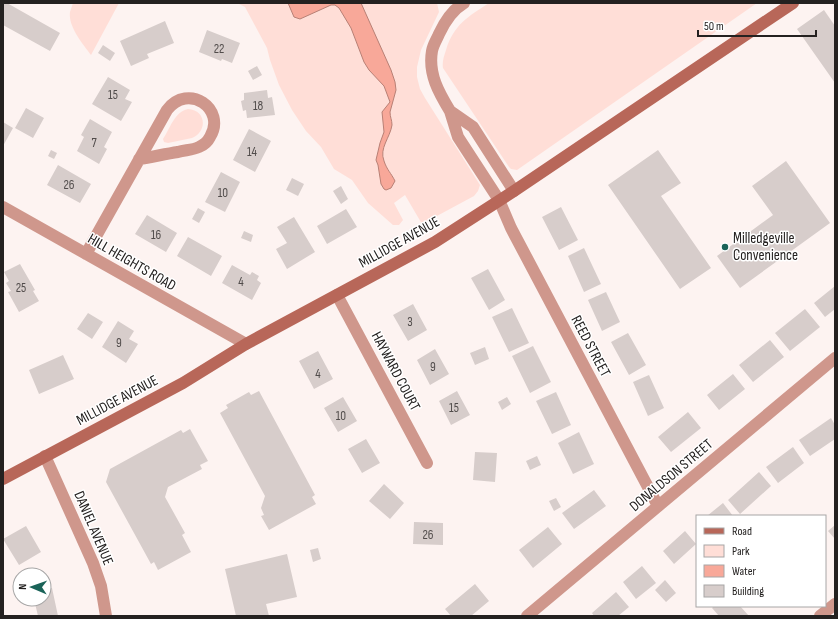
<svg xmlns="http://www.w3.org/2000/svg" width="838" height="619" viewBox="0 0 838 619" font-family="'Sofia Sans Condensed',sans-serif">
  <rect width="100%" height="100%" fill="#fdf3f1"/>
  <!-- green -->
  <path fill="#ffded7" d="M 73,3 L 119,3 L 91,55 C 83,44 68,27 70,12 C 71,9 72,6 73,3 Z
    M 237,3 L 437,3 L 439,12 L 421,50 L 417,67 L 417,77 L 420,89 L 425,98 L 480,185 L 478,191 L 474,196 L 422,224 L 405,195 L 394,203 L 403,220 L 399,225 L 393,225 L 368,203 L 352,180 L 334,169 L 321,147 L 306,131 L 292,110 L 279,85 L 270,60 L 267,48 L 245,7 Z
    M 489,3 L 757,3 L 517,170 L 511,169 L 509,167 L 443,68 C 442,62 444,56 446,50 C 454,24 468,17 489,3 Z
    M 188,109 C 206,110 208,131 192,138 L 168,143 L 164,142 L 163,139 C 170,129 174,112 188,109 Z"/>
  <!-- water -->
  <path fill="#f8a899" stroke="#b88075" d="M 288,3 L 361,3 L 391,70 L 395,82 L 396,90 L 390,112 C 390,117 392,120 392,125 C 390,138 379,148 384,161 C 387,170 391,173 395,181 L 391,188 L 386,190 L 384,189 L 381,184 L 378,165 L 376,160 L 380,143 L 384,132 L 382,112 L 390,102 L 384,86 L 369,70 L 364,62 L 351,28 L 339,8 L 335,5 L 331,5 L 300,19 L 294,17 Z"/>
  <!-- building -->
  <path fill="#d7cdcb" d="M 3,3 L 7,3 L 60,33 L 50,51 L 3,25 Z
    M 824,10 L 835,26 L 835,83 L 797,29 Z
    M 165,21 L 174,43 L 147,54 L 149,58 L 131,66 L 120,41 Z
    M 207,30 L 240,43 L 232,63 L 222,59 L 221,61 L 199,52 Z
    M 103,45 L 115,53 L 110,61 L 98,53 Z
    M 257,66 L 262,75 L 253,80 L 248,71 Z
    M 108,77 L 130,90 L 125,99 L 132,102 L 121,121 L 92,104 Z
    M 267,90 L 268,98 L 272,97 L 275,115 L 247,118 L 246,110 L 243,111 L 241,101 L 244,100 L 244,93 Z
    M 26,108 L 44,118 L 33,138 L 15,128 Z
    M 90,119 L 112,132 L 104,147 L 107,149 L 99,164 L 77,151 L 84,137 L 81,135 Z
    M 3,122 L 13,128 L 3,146 Z
    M 249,129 L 271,141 L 255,172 L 233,160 Z
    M 51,150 L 57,153 L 54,159 L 48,156 Z
    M 658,150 L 681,183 L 661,196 L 711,268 L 680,289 L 608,185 Z
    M 786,161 L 830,223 L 740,288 L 717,256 L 773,215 L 752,186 Z
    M 58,165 L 91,184 L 80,203 L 47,185 Z
    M 221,172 L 240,182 L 225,212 L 205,202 Z
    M 292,178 L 304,184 L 298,196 L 286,190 Z
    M 341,186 L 348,199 L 341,204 L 333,191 Z
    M 561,207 L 578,240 L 559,250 L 542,217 Z
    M 198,208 L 205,212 L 199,223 L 192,219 Z
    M 346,209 L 357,227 L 327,244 L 317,226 Z
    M 147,215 L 177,233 L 166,252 L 135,234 Z
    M 294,217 L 315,252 L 287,269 L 276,249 L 287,243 L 277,227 Z
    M 244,231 L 253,235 L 251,242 L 241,238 Z
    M 188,237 L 222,256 L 211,276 L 177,256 Z
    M 584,248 L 601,284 L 584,292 L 568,256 Z
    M 20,264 L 35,290 L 33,291 L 39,301 L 19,312 L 8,292 L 11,291 L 6,283 L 9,281 L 4,272 Z
    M 232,265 L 250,275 L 252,272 L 259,276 L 257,280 L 261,283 L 252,300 L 222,283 Z
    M 488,269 L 505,300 L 489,310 L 471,278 Z
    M 835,286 L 835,309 L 825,317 L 814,303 Z
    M 606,292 L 620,322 L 602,331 L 588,300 Z
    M 413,304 L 427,330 L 408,341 L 393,315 Z
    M 512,308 L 529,343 L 509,352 L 492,317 Z
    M 805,309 L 820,327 L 790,351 L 775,333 Z
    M 88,313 L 103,322 L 92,339 L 77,329 Z
    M 118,321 L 134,331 L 129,339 L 138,344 L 126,363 L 102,347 Z
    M 628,333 L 646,365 L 629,375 L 611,342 Z
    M 770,340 L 784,357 L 753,382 L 739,365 Z
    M 533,346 L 551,382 L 530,393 L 512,356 Z
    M 485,347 L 489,359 L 475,365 L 470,353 Z
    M 435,349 L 449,374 L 430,385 L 417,360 Z
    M 318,351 L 333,379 L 314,389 L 299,361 Z
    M 63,355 L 74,379 L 39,394 L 29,370 Z
    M 733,374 L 745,389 L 719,410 L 707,395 Z
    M 649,375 L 664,408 L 648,416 L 633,382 Z
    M 259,391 L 315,495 L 312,497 L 316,504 L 269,530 L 261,516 L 264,515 L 261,508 L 265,496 L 220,413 L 228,408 L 226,405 L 249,392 L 251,395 Z
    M 457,391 L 470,415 L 451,425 L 439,401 Z
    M 556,392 L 571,425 L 552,434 L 536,401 Z
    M 343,397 L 357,421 L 338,432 L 324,408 Z
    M 507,397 L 511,404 L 502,410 L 498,402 Z
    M 688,412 L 701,428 L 671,452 L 658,437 Z
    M 831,418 L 835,425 L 835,439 L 810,456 L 799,440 Z
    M 190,429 L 208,461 L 200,465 L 202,469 L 168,487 L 165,497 L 185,533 L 182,535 L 191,552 L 158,570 L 154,562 L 151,564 L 106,482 L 110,469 L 181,430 L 183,433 Z
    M 579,432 L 594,464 L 573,474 L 558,443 Z
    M 366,439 L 380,463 L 362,473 L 348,449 Z
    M 793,447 L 804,463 L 778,483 L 766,467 Z
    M 475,452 L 497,453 L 495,482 L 473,480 Z
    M 537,456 L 541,465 L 530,470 L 526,461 Z
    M 759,472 L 771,486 L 740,514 L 728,500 Z
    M 384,484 L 404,503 L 390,519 L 369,501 Z
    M 594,490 L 606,506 L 574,529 L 562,513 Z
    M 556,498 L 561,507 L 554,511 L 549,501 Z
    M 723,503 L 733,516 L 707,516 Z
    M 414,522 L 443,523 L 443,545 L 413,544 Z
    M 835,525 L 835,539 L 828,531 Z
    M 26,526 L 41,552 L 19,565 L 3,539 Z
    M 548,527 L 562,544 L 533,568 L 519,550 Z
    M 685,531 L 696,544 L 674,564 L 663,551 Z
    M 318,548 L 321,559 L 313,562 L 310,550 Z
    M 287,554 L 297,597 L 266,604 L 269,616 L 236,616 L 225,569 Z
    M 642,566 L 656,583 L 636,599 L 623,582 Z
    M 665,580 L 676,593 L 666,602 L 655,590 Z
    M 475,584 L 489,601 L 471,616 L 451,616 L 445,609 Z
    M 52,588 L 58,616 L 38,616 L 34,599 L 44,599 L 44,590 Z
    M 616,592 L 629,607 L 618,616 L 594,616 L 592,613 Z
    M 714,606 L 740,606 L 749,616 L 719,616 L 712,608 Z"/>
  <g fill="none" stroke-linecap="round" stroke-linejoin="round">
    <!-- street -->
    <path stroke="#cf978c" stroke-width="12" d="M 450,111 C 439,93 428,74 432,51 C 433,45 437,39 439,34 C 445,21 452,10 464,3
      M 514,191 L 473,127 L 450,111 L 458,137 L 499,200 L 511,228 L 658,506
      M 3,207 L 246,344
      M 86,254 L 167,110 C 188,82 227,109 210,137 C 208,141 204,145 199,147 C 193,150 185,150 178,152 C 165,154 152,157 139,159
      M 337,295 L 427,463
      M 45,456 L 93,563 L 101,586 L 106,616
      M 527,616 L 835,358
      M 820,616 L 835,604"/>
    <!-- secondary -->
    <path stroke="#b86759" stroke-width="12" d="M 3,479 L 183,383 L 246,344 L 435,242 L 514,191 L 793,3"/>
  </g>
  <!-- markers -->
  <circle fill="#1a6358" stroke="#fff" stroke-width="1.5" cx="725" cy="247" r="4"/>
  <g text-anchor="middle" stroke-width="3" stroke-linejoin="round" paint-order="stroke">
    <!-- number labels -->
    <g font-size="13" fill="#514c4b">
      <text x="219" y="53">22</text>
      <text x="113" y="99">15</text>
      <text x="258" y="110">18</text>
      <text x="94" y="147">7</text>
      <text x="252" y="156">14</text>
      <text x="69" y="189">26</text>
      <text x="223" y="197">10</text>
      <text x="156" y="239">16</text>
      <text x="241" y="286">4</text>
      <text x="21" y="292">25</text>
      <text x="410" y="326">3</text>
      <text x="119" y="347">9</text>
      <text x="433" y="371">9</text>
      <text x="318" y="378">4</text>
      <text x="454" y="412">15</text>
      <text x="341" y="420">10</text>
      <text x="428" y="539">26</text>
    </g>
    <!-- poi labels -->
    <g font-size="15" fill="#242120" stroke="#fff" text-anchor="start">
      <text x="733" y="243">Milledgeville<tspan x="733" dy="17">Convenience</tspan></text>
    </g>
    <!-- street labels -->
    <g font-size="15" fill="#242120" stroke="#fff">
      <text transform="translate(399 242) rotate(-29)" y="5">MILLIDGE AVENUE</text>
      <text transform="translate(132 262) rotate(30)" y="5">HILL HEIGHTS ROAD</text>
      <text transform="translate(591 346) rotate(62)" y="5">REED STREET</text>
      <text transform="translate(396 371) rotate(62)" y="5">HAYWARD COURT</text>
      <text transform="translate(117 400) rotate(-28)" y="5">MILLIDGE AVENUE</text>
      <text transform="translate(671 475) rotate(-40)" y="5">DONALDSON STREET</text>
      <text transform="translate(94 528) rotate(67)" y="5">DANIEL AVENUE</text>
    </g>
  </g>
  <!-- border -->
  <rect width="838" height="619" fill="none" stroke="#242120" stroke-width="8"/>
  <!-- legend -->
  <rect x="696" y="515" width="130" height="92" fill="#ffffff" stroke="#a7a6a6"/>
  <rect x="704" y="528" width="20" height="6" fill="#b86759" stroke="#a7a6a6"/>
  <text x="732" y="535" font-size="12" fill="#242120">Road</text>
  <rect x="704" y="545" width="20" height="12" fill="#ffded7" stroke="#a7a6a6"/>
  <text x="732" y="555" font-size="12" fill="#242120">Park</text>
  <rect x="704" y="565" width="20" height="12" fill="#f8a899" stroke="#a7a6a6"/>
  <text x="732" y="575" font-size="12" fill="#242120">Water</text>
  <rect x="704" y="585" width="20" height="12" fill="#d7cdcb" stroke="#a7a6a6"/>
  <text x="732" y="595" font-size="12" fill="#242120">Building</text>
  <!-- north arrow -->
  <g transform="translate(32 587) rotate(272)"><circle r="19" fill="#ffffff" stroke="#a7a6a6"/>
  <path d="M0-3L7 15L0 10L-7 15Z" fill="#1a6358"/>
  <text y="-6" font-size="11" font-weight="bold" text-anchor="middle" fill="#242120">N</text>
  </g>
  <!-- scale -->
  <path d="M698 30v6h118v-6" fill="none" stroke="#242120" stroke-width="2"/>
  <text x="704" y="30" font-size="12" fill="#242120" stroke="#ffffff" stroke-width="3" paint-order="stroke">50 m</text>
</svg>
